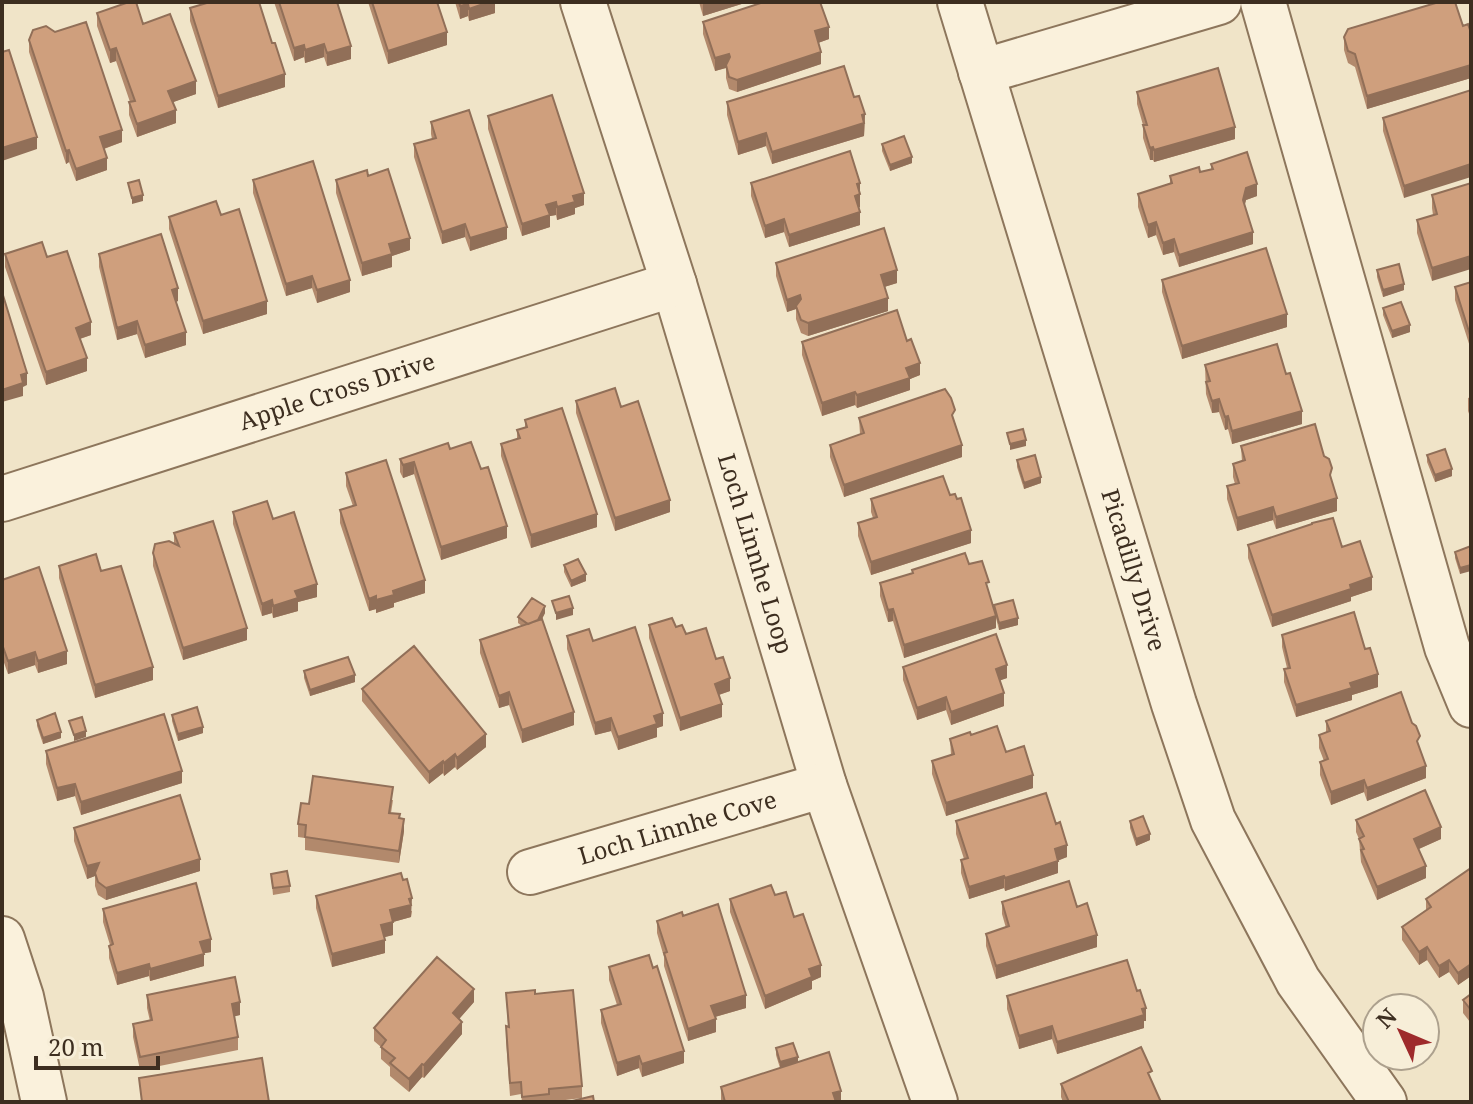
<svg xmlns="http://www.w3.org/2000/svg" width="1473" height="1104" viewBox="0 0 1473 1104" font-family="'Noto Serif',serif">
  <rect width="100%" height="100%" fill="#f0e4c8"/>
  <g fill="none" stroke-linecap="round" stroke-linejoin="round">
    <defs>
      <g id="minor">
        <path id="s1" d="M 583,2 L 674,284 L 824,785 L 935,1102"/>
        <path id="s2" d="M 960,2 L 1174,704 L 1213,820 L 1298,981 L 1384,1102"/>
        <path d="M 1263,2 L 1447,647 L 1471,705"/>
        <path d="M 981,72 L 1219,2"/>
        <path id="s3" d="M 2,499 L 674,284"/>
        <path id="s4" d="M 530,872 L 824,785"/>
        <path d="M 2,939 L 21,997 L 44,1102"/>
      </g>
    </defs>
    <!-- minor casing -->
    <use href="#minor" stroke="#8d765c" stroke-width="48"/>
    <!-- minor -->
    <use href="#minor" stroke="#faf1dc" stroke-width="44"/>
  </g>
  <!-- wall -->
  <path fill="#b2896c" d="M 274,2 L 337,2 L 351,59 L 327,66 L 324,57 L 305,63 L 304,57 L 294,61 Z
    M 368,2 L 437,2 L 447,45 L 388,64 Z
    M 455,2 L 495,2 L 495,13 L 469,21 L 468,16 L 460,19 Z
    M 699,2 L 748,2 L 703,16 Z
    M 190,8 L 285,87 L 218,108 L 190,21 Z
    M 97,13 L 143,24 L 196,94 L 173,102 L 176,123 L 137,137 L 129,115 L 129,102 L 130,102 L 116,61 L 110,63 L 97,26 Z
    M 703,22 L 829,39 L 818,43 L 821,64 L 737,92 L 729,89 L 726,78 L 726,68 L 715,71 L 703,34 Z
    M 1463,26 L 1471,33 L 1471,78 L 1367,109 L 1355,67 L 1348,63 L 1344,50 L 1344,37 Z
    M 29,40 L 122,142 L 104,149 L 107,170 L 76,181 L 69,162 L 66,164 L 29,52 Z
    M 1471,90 L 1404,198 L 1383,131 L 1383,118 Z
    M 1137,92 L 1235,139 L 1154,162 L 1153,160 L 1150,160 L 1143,138 L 1143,125 L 1137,104 Z
    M 854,97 L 865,114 L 864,136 L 772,164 L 766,146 L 738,155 L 727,115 L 727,102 Z
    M 488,116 L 584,205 L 575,208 L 575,214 L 557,220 L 556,215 L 550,216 L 550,227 L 522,236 L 488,129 Z
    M 431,122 L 507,239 L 470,251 L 465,237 L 442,244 L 414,157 L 414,144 L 432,139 L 431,134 Z
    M 882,144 L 912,163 L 890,171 L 882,151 Z
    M 1211,164 L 1257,196 L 1246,200 L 1244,206 L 1253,244 L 1179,267 L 1174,252 L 1163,255 L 1156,235 L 1148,238 L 1138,207 L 1138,194 L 1170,184 L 1170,176 L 1200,172 L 1211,169 Z
    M 368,176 L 410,250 L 392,256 L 392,267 L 362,276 L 336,193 L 336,180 Z
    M 253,180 L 350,292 L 317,303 L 312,288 L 286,296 L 253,193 Z
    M 751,183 L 860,183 L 860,207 L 858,208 L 860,225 L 789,247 L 784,232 L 765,238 L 751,196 Z
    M 1471,183 L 1432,281 L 1417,233 L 1417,220 L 1433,215 L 1432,208 L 1432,195 Z
    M 221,215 L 267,314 L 203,334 L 169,229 L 169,217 Z
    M 5,254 L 47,257 L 91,335 L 80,339 L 87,371 L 46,385 L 5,267 Z
    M 99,254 L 178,301 L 176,302 L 186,345 L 145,358 L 137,334 L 117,340 L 99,267 Z
    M 776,263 L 897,283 L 884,287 L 888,311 L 808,336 L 801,333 L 796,319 L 796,309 L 787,312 L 776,276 Z
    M 1377,270 L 1404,290 L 1383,297 L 1377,277 Z
    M 1162,280 L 1287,327 L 1182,359 L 1162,292 Z
    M 1471,282 L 1471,350 L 1455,300 L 1455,287 Z
    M 1383,308 L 1410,332 L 1392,338 L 1383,315 Z
    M 907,341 L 920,375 L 910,379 L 910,390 L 857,408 L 855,405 L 822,416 L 802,355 L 802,342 Z
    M 1205,365 L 1302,424 L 1232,444 L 1228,429 L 1225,430 L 1219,412 L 1212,413 L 1206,394 Z
    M 1471,397 L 1471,419 L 1468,411 L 1468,398 Z
    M 576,401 L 621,407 L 670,512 L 615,531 L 576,413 Z
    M 859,418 L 955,423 L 962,457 L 844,497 L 830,457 L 830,445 L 860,434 Z
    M 525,420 L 597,527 L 531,548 L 501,456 L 501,444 L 517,439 L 517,430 L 525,427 Z
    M 1241,446 L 1332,482 L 1337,511 L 1276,529 L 1273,520 L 1237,531 L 1227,499 L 1227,486 L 1235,484 L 1233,477 L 1233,464 L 1242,462 Z
    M 450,449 L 507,538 L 441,560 L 414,474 L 403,478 L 400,472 L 400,459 Z
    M 1427,455 L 1452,476 L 1435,482 L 1427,462 Z
    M 1017,460 L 1041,483 L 1024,489 L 1017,467 Z
    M 346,473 L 425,593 L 394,603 L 394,607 L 376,613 L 376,609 L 369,611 L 340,523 L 340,510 L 353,506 L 346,486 Z
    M 950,495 L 957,499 L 971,543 L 871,575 L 858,536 L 858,523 L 873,518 L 871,512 L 871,499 Z
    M 233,512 L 273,519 L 317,597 L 298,602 L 298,611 L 273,618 L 272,613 L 262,616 L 233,524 Z
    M 174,533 L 247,640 L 183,660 L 153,566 L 153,553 L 174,544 Z
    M 1248,545 L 1342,547 L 1372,590 L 1351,597 L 1351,601 L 1272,627 L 1248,558 Z
    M 1471,546 L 1460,574 L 1455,558 L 1455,552 Z
    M 969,564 L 989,593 L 994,609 L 1018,625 L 999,630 L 996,618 L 996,628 L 904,658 L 893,621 L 888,622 L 880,596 L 880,583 Z
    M 564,565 L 586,581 L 571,587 L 564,572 Z
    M 59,566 L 153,680 L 95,698 L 59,578 Z
    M 2,580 L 67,664 L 38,673 L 35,665 L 8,674 L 2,657 Z
    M 545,613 L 542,619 L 574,725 L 522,743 L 509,705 L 499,708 L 480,653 L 480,640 L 522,626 L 518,623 L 518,617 Z
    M 649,625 L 676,627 L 716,659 L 730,691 L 719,695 L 722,717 L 680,731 L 649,638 Z
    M 1282,635 L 1365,649 L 1378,687 L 1352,695 L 1352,700 L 1296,717 L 1284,682 L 1284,669 L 1287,668 L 1282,647 Z
    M 567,636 L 593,641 L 663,726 L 657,728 L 657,737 L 618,750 L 611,731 L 595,735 L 567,649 Z
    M 903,667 L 1007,678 L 1000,680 L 1004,706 L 951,725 L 946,710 L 917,720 L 903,680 Z
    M 304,671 L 355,682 L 310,696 L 304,678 Z
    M 362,689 L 486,747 L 457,770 L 455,767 L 444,776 L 443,773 L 429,784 L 362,701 Z
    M 172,715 L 203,733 L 178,741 L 172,721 Z
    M 37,720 L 61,738 L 43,744 L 37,726 Z
    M 1326,721 L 1420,749 L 1426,778 L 1367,801 L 1364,792 L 1331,805 L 1320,775 L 1320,762 L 1324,761 L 1319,748 L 1319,735 L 1326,733 Z
    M 971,735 L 1033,788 L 946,816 L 932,774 L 932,761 L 951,755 L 950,739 Z
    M 46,751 L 182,783 L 81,815 L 75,796 L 57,801 L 46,764 Z
    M 393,800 L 391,813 L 400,818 L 404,831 L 399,863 L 305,850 L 305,838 L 298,837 L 298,824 L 309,804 Z
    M 1356,820 L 1441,839 L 1419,849 L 1426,878 L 1377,900 L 1361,862 L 1359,839 L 1356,832 Z
    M 956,821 L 1056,824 L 1067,857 L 1058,860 L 1058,873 L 1005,891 L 1004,888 L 969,899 L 961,873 L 961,860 L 964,859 L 956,834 Z
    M 1130,821 L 1150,840 L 1136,846 L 1130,828 Z
    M 74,828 L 200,871 L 106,900 L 98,895 L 95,886 L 95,876 L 87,879 L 74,841 Z
    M 1471,868 L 1471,976 L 1458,985 L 1449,972 L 1439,978 L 1427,960 L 1419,965 L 1402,940 L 1402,927 L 1426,910 L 1426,899 Z
    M 271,874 L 290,886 L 290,892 L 273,895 Z
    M 775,895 L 794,917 L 821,977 L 812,981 L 812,989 L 765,1009 L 730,912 L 730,899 Z
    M 316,896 L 412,911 L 411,917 L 393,922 L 393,935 L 385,937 L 385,953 L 332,967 L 316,908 Z
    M 1002,902 L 1097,947 L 996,979 L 986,946 L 986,934 L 1006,928 L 1002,914 Z
    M 103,909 L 211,952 L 204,953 L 204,966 L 150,981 L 149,976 L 117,985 L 109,958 L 109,946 L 110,945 L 103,922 Z
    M 657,921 L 746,1008 L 715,1017 L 716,1032 L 688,1041 L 664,966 L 664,957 L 657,933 Z
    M 609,967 L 684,1063 L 642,1077 L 639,1068 L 617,1076 L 601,1023 L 601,1010 L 617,1005 L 609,980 Z
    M 506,993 L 535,994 L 582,1086 L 582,1098 L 549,1102 L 522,1102 L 521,1094 L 510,1096 L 506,1039 L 506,1026 L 508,1026 Z
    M 1471,994 L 1471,1029 L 1470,1022 L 1463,1013 L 1463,1000 Z
    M 147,995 L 240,1015 L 234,1016 L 238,1037 L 238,1050 L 140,1070 L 133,1037 L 133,1024 L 150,1021 L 147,1008 Z
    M 1007,996 L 1146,1021 L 1144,1021 L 1144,1028 L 1057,1054 L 1052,1039 L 1019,1049 L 1007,1009 Z
    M 474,1002 L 459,1019 L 462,1034 L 424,1078 L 422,1077 L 409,1092 L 390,1076 L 390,1067 L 381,1059 L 381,1047 L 374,1041 L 374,1028 Z
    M 776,1048 L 798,1062 L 841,1102 L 721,1102 L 721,1087 L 780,1068 L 776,1055 Z
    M 1152,1081 L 1161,1102 L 1063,1102 L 1061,1097 L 1061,1084 Z"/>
  <!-- shaded-wall -->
  <path fill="#916f58" d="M 489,2 L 495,2 L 495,13 L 469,21 L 469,9 Z
    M 706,2 L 748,2 L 703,16 L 703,3 Z
    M 468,4 L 468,16 L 460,19 L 460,6 Z
    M 829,27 L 829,39 L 815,44 L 815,31 Z
    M 447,32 L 447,45 L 388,64 L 388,51 Z
    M 324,44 L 324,57 L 305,63 L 305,50 Z
    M 304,45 L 304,57 L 294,61 L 294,48 Z
    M 351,46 L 351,59 L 327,66 L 327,53 Z
    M 116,48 L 116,61 L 110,63 L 110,50 Z
    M 821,52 L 821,64 L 737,92 L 737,80 Z
    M 729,54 L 729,67 L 715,71 L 715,58 Z
    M 1471,65 L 1471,78 L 1367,109 L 1367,96 Z
    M 285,74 L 285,87 L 218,108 L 218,96 Z
    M 196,81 L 196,94 L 168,104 L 168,91 Z
    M 176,110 L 176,123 L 137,137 L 137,124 Z
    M 865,114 L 864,136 L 772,164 L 772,152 Z
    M 1235,127 L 1235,139 L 1154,162 L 1154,150 Z
    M 122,130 L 122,142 L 100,150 L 100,137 Z
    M 766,133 L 766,146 L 738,155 L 738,142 Z
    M 37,137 L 37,149 L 2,161 L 2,148 Z
    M 1153,147 L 1153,160 L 1150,160 L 1150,148 Z
    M 69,150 L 69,162 L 66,164 L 66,151 Z
    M 912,157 L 912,163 L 890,171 L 890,165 Z
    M 107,158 L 107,170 L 76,181 L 76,169 Z
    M 1471,164 L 1471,177 L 1404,198 L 1404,186 Z
    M 860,183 L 860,207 L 855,209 L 857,184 Z
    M 1257,184 L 1257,196 L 1246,200 L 1243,213 L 1243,200 L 1246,188 Z
    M 584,193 L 584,205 L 575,208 L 575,214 L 557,220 L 557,207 L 573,196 Z
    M 143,195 L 143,201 L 132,204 L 132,198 Z
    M 556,202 L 556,215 L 550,216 L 550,227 L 522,236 L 522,224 L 546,205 Z
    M 860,212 L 860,225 L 789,247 L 789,235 Z
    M 784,219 L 784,232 L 765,238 L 765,226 Z
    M 1156,222 L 1156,235 L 1148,238 L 1148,225 Z
    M 465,224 L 465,237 L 442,244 L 442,232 Z
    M 507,227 L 507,239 L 470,251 L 470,238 Z
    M 1253,232 L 1253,244 L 1179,267 L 1179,255 Z
    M 410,238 L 410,250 L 392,256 L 392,267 L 362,276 L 362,263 L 389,244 Z
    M 1174,239 L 1174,252 L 1163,255 L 1163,243 Z
    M 1471,256 L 1471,269 L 1432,281 L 1432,268 Z
    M 897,270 L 897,283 L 881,288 L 881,275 Z
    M 312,276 L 312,288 L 286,296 L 286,284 Z
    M 350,280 L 350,292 L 317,303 L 317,290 Z
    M 1404,284 L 1404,290 L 1383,297 L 1383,290 Z
    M 178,288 L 178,301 L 172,303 L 172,290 Z
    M 800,295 L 800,308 L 796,306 L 796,309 L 787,312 L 787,300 Z
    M 888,298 L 888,311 L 808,336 L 808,323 Z
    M 267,301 L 267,314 L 203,334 L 203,321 Z
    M 1287,314 L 1287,327 L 1182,359 L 1182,346 Z
    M 137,321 L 137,334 L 117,340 L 117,328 Z
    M 91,322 L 91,335 L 76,340 L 76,328 Z
    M 1410,325 L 1410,332 L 1392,338 L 1392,331 Z
    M 186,332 L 186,345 L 145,358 L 145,345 Z
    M 87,358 L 87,371 L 46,385 L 46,372 Z
    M 920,363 L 920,375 L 910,379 L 910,390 L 857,408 L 857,395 L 906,368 Z
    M 27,373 L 27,385 L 23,387 L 23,396 L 2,402 L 2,390 L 21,375 Z
    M 855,392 L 855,405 L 822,416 L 822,403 Z
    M 1219,399 L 1219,412 L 1212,413 L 1212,401 Z
    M 1302,411 L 1302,424 L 1232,444 L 1232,431 Z
    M 1228,416 L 1228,429 L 1225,430 L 1225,417 Z
    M 1026,440 L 1026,446 L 1010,450 L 1010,444 Z
    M 962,445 L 962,457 L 844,497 L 844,485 Z
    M 414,462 L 414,474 L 403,478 L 403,465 Z
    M 1452,469 L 1452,476 L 1435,482 L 1435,475 Z
    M 1041,477 L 1041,483 L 1024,489 L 1024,483 Z
    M 1337,498 L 1337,511 L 1276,529 L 1276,517 Z
    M 670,500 L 670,512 L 615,531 L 615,518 Z
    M 1273,507 L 1273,520 L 1237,531 L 1237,518 Z
    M 597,514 L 597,527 L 531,548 L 531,535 Z
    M 507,526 L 507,538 L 441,560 L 441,547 Z
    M 971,530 L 971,543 L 871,575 L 871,562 Z
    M 1471,565 L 1471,571 L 1460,574 L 1460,568 Z
    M 586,574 L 586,581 L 571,587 L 571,581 Z
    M 1372,577 L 1372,590 L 1351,597 L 1351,601 L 1272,627 L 1272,615 Z
    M 425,580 L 425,593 L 394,603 L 394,607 L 376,613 L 376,600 L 393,591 Z
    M 317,584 L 317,597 L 298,602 L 298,611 L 273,618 L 273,606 L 295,591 Z
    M 376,596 L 376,609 L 369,611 L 369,599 Z
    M 272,600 L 272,613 L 262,616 L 262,604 Z
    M 545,606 L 545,613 L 534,634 L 534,627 Z
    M 573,608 L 573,615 L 556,620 L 556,613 Z
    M 893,609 L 893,621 L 888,622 L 888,610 Z
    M 996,616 L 996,628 L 904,658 L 904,645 Z
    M 1018,618 L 1018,625 L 999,630 L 999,623 Z
    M 247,628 L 247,640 L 183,660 L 183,648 Z
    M 67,651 L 67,664 L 38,673 L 38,661 Z
    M 35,652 L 35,665 L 8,674 L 8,661 Z
    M 1007,665 L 1007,678 L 996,682 L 996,669 Z
    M 153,667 L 153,680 L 95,698 L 95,685 Z
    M 1378,674 L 1378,687 L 1352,695 L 1352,700 L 1296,717 L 1296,705 L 1350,683 Z
    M 355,675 L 355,682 L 310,696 L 310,690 Z
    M 730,678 L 730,691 L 715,696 L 715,684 Z
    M 509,692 L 509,705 L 499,708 L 499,696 Z
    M 1004,693 L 1004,706 L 951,725 L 951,712 Z
    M 946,697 L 946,710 L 917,720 L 917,708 Z
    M 722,704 L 722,717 L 680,731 L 680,718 Z
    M 574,712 L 574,725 L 522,743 L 522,730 Z
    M 663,713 L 663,726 L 657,728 L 657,737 L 618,750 L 618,737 L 654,716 Z
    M 611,718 L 611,731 L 595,735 L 595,723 Z
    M 203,727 L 203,733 L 178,741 L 178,734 Z
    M 86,731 L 86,737 L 74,741 L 74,735 Z
    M 61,732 L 61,738 L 43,744 L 43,738 Z
    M 486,734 L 486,747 L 457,770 L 457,758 Z
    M 455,754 L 455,767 L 444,776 L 444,763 Z
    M 443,761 L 443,773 L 429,784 L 429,772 Z
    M 1426,766 L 1426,778 L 1367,801 L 1367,788 Z
    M 182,771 L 182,783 L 81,815 L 81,802 Z
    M 1033,775 L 1033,788 L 946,816 L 946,803 Z
    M 1364,780 L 1364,792 L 1331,805 L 1331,792 Z
    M 75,784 L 75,796 L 57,801 L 57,788 Z
    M 404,819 L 404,831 L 399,863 L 399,851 Z
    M 1441,827 L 1441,839 L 1414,851 L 1414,839 Z
    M 1150,834 L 1150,840 L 1136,846 L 1136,839 Z
    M 1067,845 L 1067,857 L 1055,862 L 1055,849 Z
    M 200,859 L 200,871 L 106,900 L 106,888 Z
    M 1058,861 L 1058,873 L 1005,891 L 1005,878 Z
    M 99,863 L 95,876 L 87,879 L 87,866 Z
    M 1426,866 L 1426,878 L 1377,900 L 1377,887 Z
    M 1004,876 L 1004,888 L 969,899 L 969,887 Z
    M 412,898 L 411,917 L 393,922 L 393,935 L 381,938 L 381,925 L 390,910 Z
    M 1097,935 L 1097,947 L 996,979 L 996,966 Z
    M 211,939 L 211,952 L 200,954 L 200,942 Z
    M 385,940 L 385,953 L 332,967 L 332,954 Z
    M 1427,947 L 1427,960 L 1419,965 L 1419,952 Z
    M 204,954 L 204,966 L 150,981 L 150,969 Z
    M 1449,960 L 1449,972 L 1439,978 L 1439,966 Z
    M 149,964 L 149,976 L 117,985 L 117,973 Z
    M 1471,964 L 1471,976 L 1458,985 L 1458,973 Z
    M 821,965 L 821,977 L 812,981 L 812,989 L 765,1009 L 765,996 L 809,969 Z
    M 474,989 L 474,1002 L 453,1026 L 453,1013 Z
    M 746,995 L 746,1008 L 711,1018 L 711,1006 Z
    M 240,1002 L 240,1015 L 232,1017 L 232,1004 Z
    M 1146,1008 L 1146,1021 L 1144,1021 L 1144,1028 L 1057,1054 L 1057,1042 Z
    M 716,1019 L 716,1032 L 688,1041 L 688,1029 Z
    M 462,1022 L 462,1034 L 424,1078 L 424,1065 Z
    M 1052,1026 L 1052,1039 L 1019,1049 L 1019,1036 Z
    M 684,1051 L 684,1063 L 642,1077 L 642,1064 Z
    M 639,1056 L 639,1068 L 617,1076 L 617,1063 Z
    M 798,1057 L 798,1064 L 780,1069 L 780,1062 Z
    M 422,1064 L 422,1077 L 409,1092 L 409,1079 Z
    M 841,1091 L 841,1102 L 833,1102 L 833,1093 Z"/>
  <!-- building -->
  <path fill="#cf9f7d" stroke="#916f58" stroke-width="2" d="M 129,2 L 136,2 L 143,24 L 170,14 L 196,81 L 168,91 L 176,110 L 137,124 L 129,102 L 135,101 L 116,48 L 110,50 L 97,13 Z
    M 210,2 L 259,2 L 272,43 L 275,43 L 285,74 L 218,96 L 190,8 Z
    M 279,2 L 337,2 L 351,46 L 327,53 L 324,44 L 305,50 L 304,45 L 294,48 Z
    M 372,2 L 437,2 L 447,32 L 388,51 Z
    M 459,2 L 489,2 L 469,9 L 468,4 L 460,6 Z
    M 764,2 L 820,2 L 829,27 L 815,31 L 821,52 L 737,80 L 729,77 L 726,65 L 730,57 L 729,54 L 715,58 L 703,22 Z
    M 1439,2 L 1455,2 L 1463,26 L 1468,24 L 1471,33 L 1471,65 L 1367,96 L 1355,54 L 1348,51 L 1344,37 L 1348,29 Z
    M 86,22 L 122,130 L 100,137 L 107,158 L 76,169 L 69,150 L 66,151 L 29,40 L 33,30 L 46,26 L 55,32 Z
    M 9,50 L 37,137 L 2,148 L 2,52 Z
    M 844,66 L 854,97 L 859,96 L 865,114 L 862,115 L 864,123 L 772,152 L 766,133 L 738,142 L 727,102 Z
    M 1218,68 L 1235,127 L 1154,150 L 1153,147 L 1150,148 L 1143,125 L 1147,125 L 1137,92 Z
    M 1471,90 L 1471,164 L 1404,186 L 1383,118 Z
    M 552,95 L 584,193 L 573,196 L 575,202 L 557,207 L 556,202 L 546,205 L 550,215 L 522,224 L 488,116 Z
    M 469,110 L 507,227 L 470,238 L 465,224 L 442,232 L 414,144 L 436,138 L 431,122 Z
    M 904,136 L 912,157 L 890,165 L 882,144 Z
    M 850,151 L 860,183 L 857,184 L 860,194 L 855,196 L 860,212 L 789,235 L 784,219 L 765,226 L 751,183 Z
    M 1247,152 L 1257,184 L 1246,188 L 1243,200 L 1253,232 L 1179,255 L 1174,239 L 1163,243 L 1156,222 L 1148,225 L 1138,194 L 1172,183 L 1170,176 L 1199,167 L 1200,172 L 1213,169 L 1211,164 Z
    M 313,161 L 350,280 L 317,290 L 312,276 L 286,284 L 253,180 Z
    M 388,169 L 410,238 L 389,244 L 392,254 L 362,263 L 336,180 L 367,170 L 368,176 Z
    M 139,180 L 143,195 L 132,198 L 128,183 Z
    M 1471,183 L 1471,256 L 1432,268 L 1417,220 L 1437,214 L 1432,195 Z
    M 216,201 L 221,215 L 239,209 L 267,301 L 203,321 L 169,217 Z
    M 884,228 L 897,270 L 881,275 L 888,298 L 808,323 L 801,320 L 796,306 L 801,299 L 800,295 L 787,300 L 776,263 Z
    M 161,234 L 178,288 L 172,290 L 186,332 L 145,345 L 137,321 L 117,328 L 99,254 Z
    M 42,242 L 47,257 L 67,251 L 91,322 L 76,328 L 87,358 L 46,372 L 5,254 Z
    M 1266,248 L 1287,314 L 1182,346 L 1162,280 Z
    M 1399,264 L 1404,284 L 1383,290 L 1377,270 Z
    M 1471,282 L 1471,338 L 1455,287 Z
    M 2,292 L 27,373 L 21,375 L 23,383 L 2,390 Z
    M 1401,302 L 1410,325 L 1392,331 L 1383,308 Z
    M 897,310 L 907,341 L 911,339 L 920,363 L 906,368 L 910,378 L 857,395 L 855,392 L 822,403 L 802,342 Z
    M 1277,344 L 1286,374 L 1290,373 L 1302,411 L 1232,431 L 1228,416 L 1225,417 L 1219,399 L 1212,401 L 1206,382 L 1210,381 L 1205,365 Z
    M 615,388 L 621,407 L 638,401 L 670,500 L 615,518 L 576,401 Z
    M 945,389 L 951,398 L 955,410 L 952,415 L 962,445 L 844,485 L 830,445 L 864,433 L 859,418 Z
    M 562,408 L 597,514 L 531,535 L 501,444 L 520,438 L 517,430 L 527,427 L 525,420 Z
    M 1315,424 L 1324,456 L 1329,459 L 1332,468 L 1330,475 L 1337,498 L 1276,517 L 1273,507 L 1237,518 L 1227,486 L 1239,483 L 1233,464 L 1245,460 L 1241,446 Z
    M 1023,429 L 1026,440 L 1010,444 L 1007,433 Z
    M 471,442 L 481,469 L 488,467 L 507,526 L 441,547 L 414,462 L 403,465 L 400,459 L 448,443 L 450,449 Z
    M 1445,449 L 1452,469 L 1435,475 L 1427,455 Z
    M 1035,455 L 1041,477 L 1024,483 L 1017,460 Z
    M 386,460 L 425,580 L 393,591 L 394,595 L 376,600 L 376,596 L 369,599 L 340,510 L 356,505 L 346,473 Z
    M 943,476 L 950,495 L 955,494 L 957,499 L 961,498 L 971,530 L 871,562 L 858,523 L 877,517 L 871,499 Z
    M 267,501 L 273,519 L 294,512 L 317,584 L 295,591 L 298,598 L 273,606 L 272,600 L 262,604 L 233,512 Z
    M 1333,518 L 1342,547 L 1360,541 L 1372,577 L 1350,585 L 1351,589 L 1272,615 L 1248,545 L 1312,524 L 1312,523 Z
    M 213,521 L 247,628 L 183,648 L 153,553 L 155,544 L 169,541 L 179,546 L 174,533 Z
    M 1471,546 L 1471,565 L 1460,568 L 1455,552 Z
    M 965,553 L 969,564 L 982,561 L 989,582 L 986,583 L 996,616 L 904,645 L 893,609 L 888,610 L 880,583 L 913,573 L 912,570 Z
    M 96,554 L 101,571 L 121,566 L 153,667 L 95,685 L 59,566 Z
    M 578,559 L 586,574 L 571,581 L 564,565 Z
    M 39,567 L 67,651 L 38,661 L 35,652 L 8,661 L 2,644 L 2,580 Z
    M 569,596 L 573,608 L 556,613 L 552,601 Z
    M 532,598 L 545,606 L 538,620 L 528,624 L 518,617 Z
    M 1013,600 L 1018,618 L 999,623 L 994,605 Z
    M 1354,612 L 1365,649 L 1370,648 L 1378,674 L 1350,683 L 1352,688 L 1296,705 L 1284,669 L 1290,668 L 1282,635 Z
    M 672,618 L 676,627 L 682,625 L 686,634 L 706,628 L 716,659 L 723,657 L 730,678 L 715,684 L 722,704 L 680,718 L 649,625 Z
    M 542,619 L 574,712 L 522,730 L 509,692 L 499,696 L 480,640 Z
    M 635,627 L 663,713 L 654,716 L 657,724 L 618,737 L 611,718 L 595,723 L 567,636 L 589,629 L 593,641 Z
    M 996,634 L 1007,665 L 996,669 L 1004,693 L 951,712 L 946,697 L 917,708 L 903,667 Z
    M 414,646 L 486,734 L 457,758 L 455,754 L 444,763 L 443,761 L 429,772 L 362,689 Z
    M 348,657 L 355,675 L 310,690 L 304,671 Z
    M 1401,692 L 1412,723 L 1416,726 L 1420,736 L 1417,741 L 1426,766 L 1367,788 L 1364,780 L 1331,792 L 1320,762 L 1328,759 L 1319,735 L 1330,731 L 1326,721 Z
    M 197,707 L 203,727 L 178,734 L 172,715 Z
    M 55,713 L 61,732 L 43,738 L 37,720 Z
    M 164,714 L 182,771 L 81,802 L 75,784 L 57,788 L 46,751 Z
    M 82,717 L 86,731 L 74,735 L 69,721 Z
    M 997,726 L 1006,752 L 1024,746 L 1033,775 L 946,803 L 932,761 L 954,754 L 950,739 L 970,732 L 971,735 Z
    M 313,776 L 393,787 L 389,813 L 400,814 L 399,818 L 404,819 L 399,851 L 305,837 L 306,825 L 298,824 L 301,803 L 309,804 Z
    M 1425,790 L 1441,827 L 1414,839 L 1426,866 L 1377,887 L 1361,850 L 1364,849 L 1359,839 L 1364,836 L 1356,820 Z
    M 1046,793 L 1056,824 L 1060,822 L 1067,845 L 1055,849 L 1058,861 L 1005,878 L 1004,876 L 969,887 L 961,860 L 968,858 L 956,821 Z
    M 180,795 L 200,859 L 106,888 L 98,882 L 95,873 L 99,863 L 87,866 L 74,828 Z
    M 1143,816 L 1150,834 L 1136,839 L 1130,821 Z
    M 1471,868 L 1471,964 L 1458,973 L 1449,960 L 1439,966 L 1427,947 L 1419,952 L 1402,927 L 1431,907 L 1426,899 Z
    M 287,871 L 290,886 L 273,888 L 271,874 Z
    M 401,873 L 403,880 L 407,879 L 412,898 L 409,899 L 411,905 L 390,910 L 393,922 L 381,925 L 385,940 L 332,954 L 316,896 Z
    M 1069,881 L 1077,907 L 1087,903 L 1097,935 L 996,966 L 986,934 L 1009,926 L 1002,902 Z
    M 196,883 L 211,939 L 200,942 L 204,954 L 150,969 L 149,964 L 117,973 L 109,946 L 113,944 L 103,909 Z
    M 771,885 L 775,895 L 786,892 L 794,917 L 803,914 L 821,965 L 809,969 L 812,977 L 765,996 L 730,899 Z
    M 718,904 L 746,995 L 711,1006 L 716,1019 L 688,1029 L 664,953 L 667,952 L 657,921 L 682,912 L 683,916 Z
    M 649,955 L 653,968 L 657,966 L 684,1051 L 642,1064 L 639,1056 L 617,1063 L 601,1010 L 621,1004 L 609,967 Z
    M 437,957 L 474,989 L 453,1013 L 462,1022 L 424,1065 L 422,1064 L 409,1079 L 390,1063 L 395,1058 L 381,1047 L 386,1040 L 374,1028 Z
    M 1127,960 L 1137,991 L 1140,990 L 1146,1008 L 1142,1009 L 1144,1015 L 1057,1042 L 1052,1026 L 1019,1036 L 1007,996 Z
    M 235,977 L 240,1002 L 232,1004 L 238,1037 L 140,1057 L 133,1024 L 152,1020 L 147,995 Z
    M 535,990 L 535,994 L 573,990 L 582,1086 L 549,1089 L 549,1094 L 522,1097 L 521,1082 L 510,1083 L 506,1026 L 509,1027 L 506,993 Z
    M 1471,994 L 1471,1010 L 1463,1000 Z
    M 793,1043 L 798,1057 L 780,1062 L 776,1048 Z
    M 1141,1047 L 1152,1071 L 1148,1073 L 1161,1102 L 1069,1102 L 1061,1084 Z
    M 829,1052 L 841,1091 L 833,1093 L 836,1102 L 725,1102 L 721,1087 Z
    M 262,1058 L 269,1102 L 142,1102 L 139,1078 Z
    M 593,1096 L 594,1102 L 568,1102 Z"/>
  <g text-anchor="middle" stroke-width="6" stroke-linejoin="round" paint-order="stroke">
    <!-- street labels -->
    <g font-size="24" fill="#3d2e20" stroke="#f7eed8">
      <text dy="8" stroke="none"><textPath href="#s3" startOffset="352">Apple Cross Drive</textPath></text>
      <text dy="8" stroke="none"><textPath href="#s1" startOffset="578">Loch Linnhe Loop</textPath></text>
      <text dy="8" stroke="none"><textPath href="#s2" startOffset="594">Picadilly Drive</textPath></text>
      <text dy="8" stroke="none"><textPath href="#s4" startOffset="154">Loch Linnhe Cove</textPath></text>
    </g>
  </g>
  <!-- border -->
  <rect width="1473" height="1104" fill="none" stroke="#3d2e20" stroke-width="8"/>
  <!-- north arrow -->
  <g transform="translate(1401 1032) rotate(314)"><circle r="38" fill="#f7eed8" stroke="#ada18e" stroke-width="2"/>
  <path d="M0-6L14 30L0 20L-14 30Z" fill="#9e2a2b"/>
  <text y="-12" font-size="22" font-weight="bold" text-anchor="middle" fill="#3d2e20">N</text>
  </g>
  <!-- scale -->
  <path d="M36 1056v12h122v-12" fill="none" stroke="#3d2e20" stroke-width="4"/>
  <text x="48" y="1056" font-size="24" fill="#3d2e20" stroke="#f7eed8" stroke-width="6" paint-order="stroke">20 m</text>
</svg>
